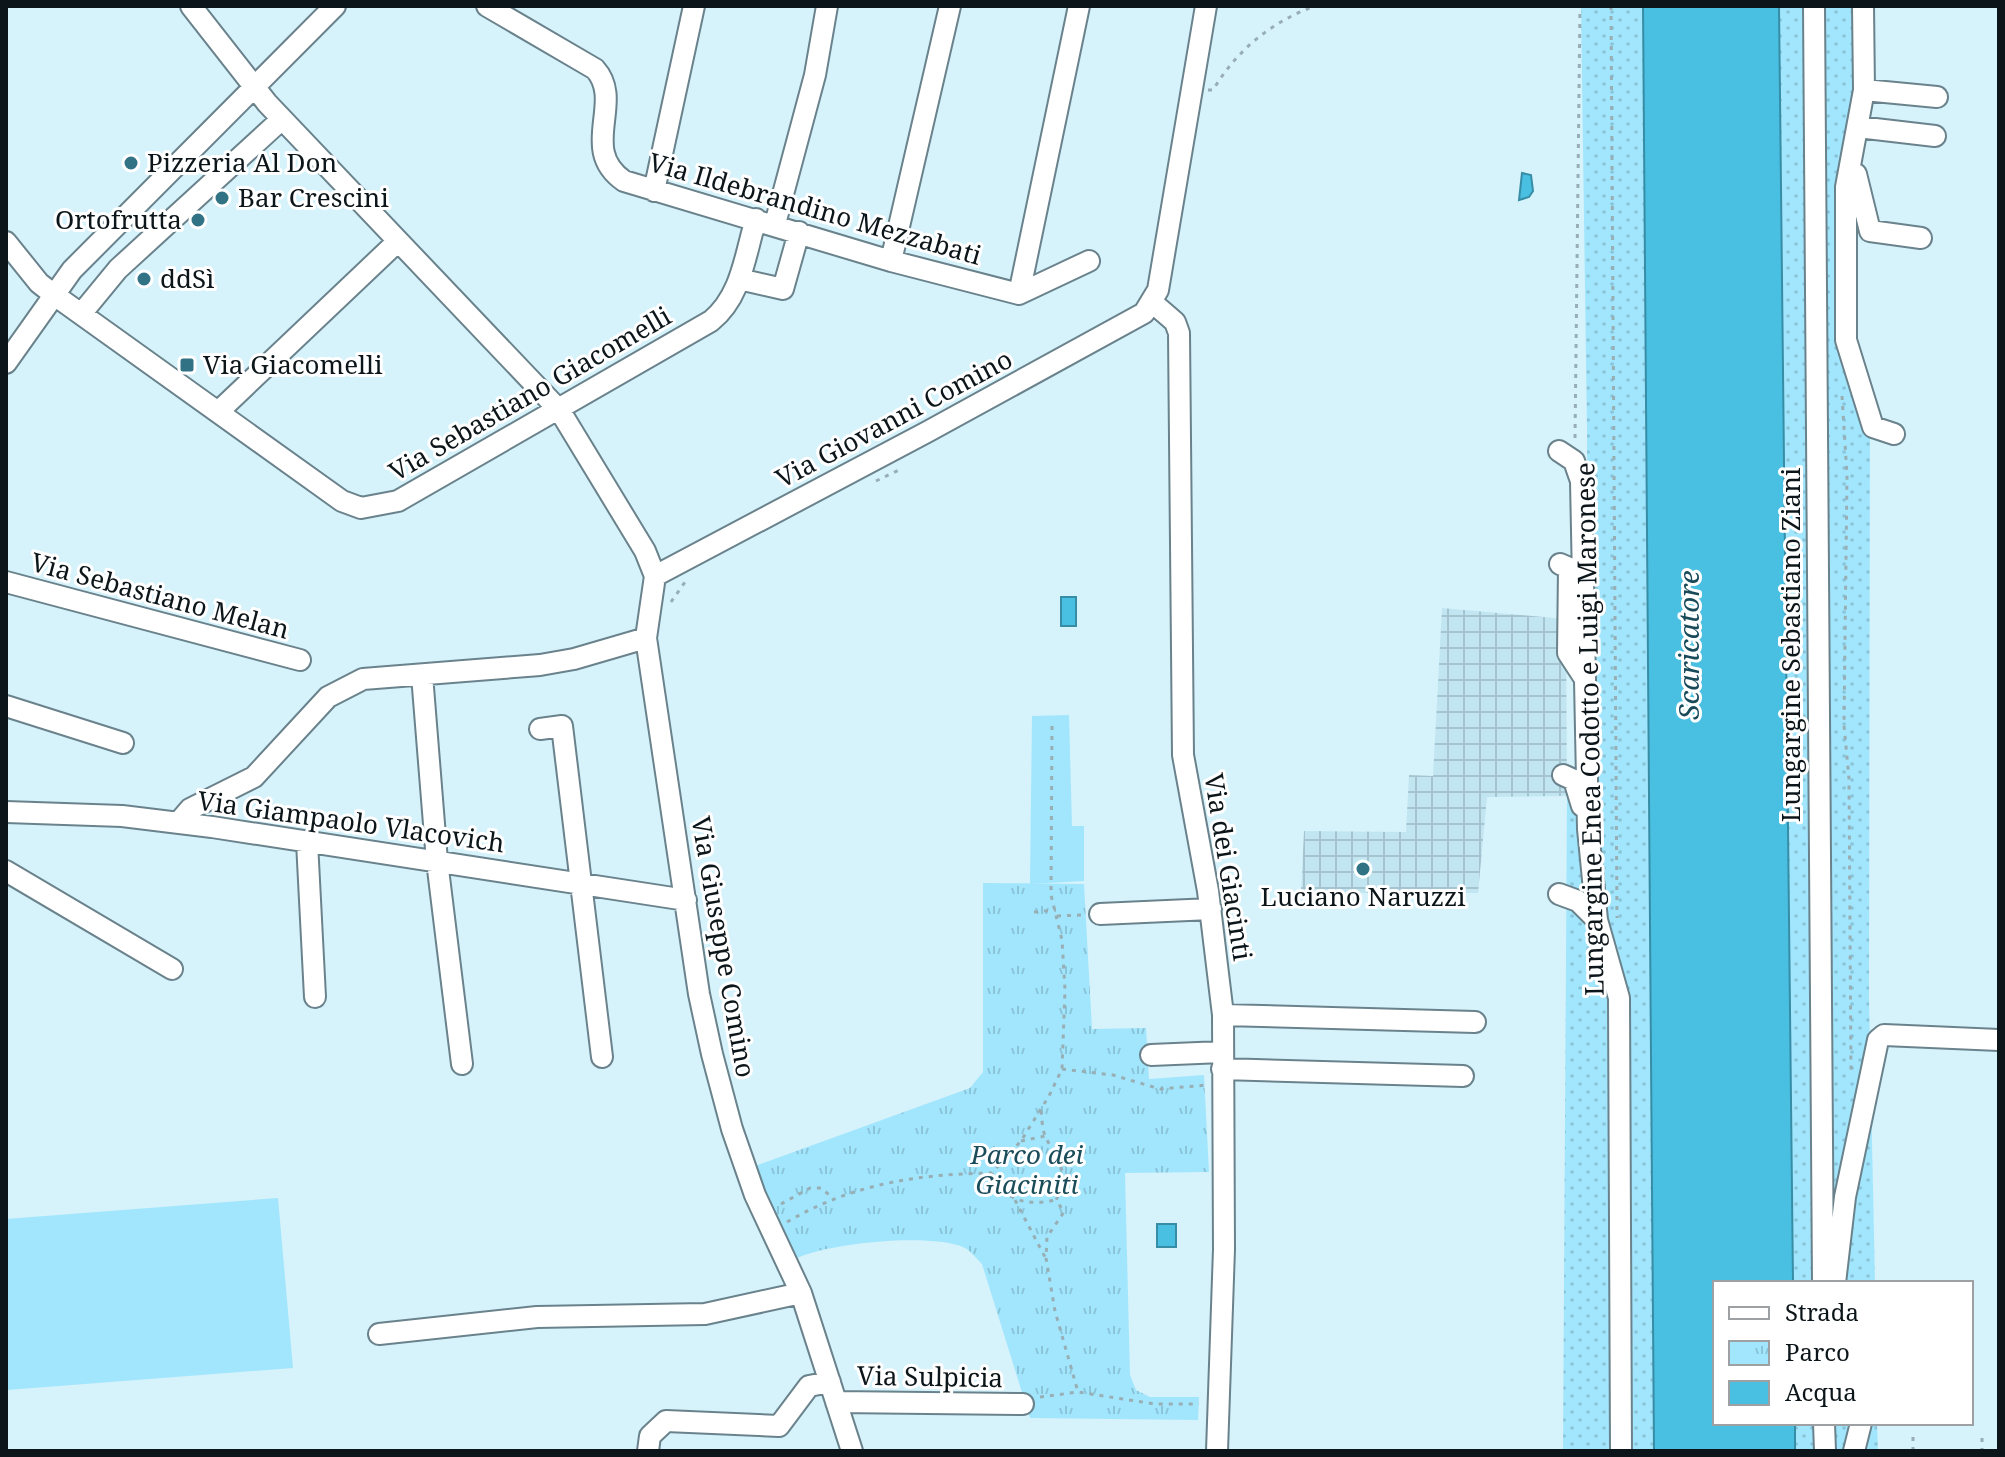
<svg xmlns="http://www.w3.org/2000/svg" width="2005" height="1457" viewBox="0 0 2005 1457" font-family="'Noto Serif',serif">
  <defs>
    <pattern id="industrial-grid" width="8" height="8" patternUnits="userSpaceOnUse" patternTransform="scale(2)"><rect width="8" height="8" fill="#c1e6f2"/><path d="M0 4h8M4 0v8" fill="none" stroke="#a5c4cf"/></pattern>
    <pattern id="grass-dots" width="8" height="8" patternUnits="userSpaceOnUse" patternTransform="scale(2)"><rect width="8" height="8" fill="#a2e6fd"/><path d="M2 2h.1M6 6h.1" fill="none" stroke="#8ac4d8" stroke-width="1.8" stroke-linecap="round"/></pattern>
    <pattern id="park-tufts" width="24" height="20" patternUnits="userSpaceOnUse" patternTransform="scale(2)"><rect width="24" height="20" fill="#a2e6fd"/><path d="M3 7l-1-3M5 7V3M7 7l1-3M15 17l-1-3M17 17v-4M19 17l1-3" fill="none" stroke="#8ac4d8"/></pattern>
  </defs>
  <rect width="100%" height="100%" fill="#d6f2fb"/>
  <!-- industrial -->
  <path fill="url(#industrial-grid)" d="M 1442,608 L 1566,619 L 1567,796 L 1487,797 L 1478,893 L 1301,893 L 1304,831 L 1406,832 L 1409,775 L 1433,776 Z"/>
  <!-- grass -->
  <path fill="url(#grass-dots)" d="M 1581,6 L 1869,6 L 1868,133 L 1857,156 L 1850,351 L 1870,398 L 1869,1000 L 1875,1283 L 1715,1283 L 1715,1423 L 1877,1423 L 1878,1451 L 1563,1451 L 1567,796 L 1588,783 L 1587,430 Z"/>
  <!-- park -->
  <path fill="url(#park-tufts)" d="M 983,883 L 1084,884 L 1092,1029 L 1146,1028 L 1149,1079 L 1204,1075 L 1209,1172 L 1125,1173 L 1130,1375 L 1136,1390 L 1150,1397 L 1199,1397 L 1198,1420 L 1030,1418 L 982,1264 C 976,1258 970,1250 963,1247 C 929,1233 828,1243 795,1259 L 755,1166 L 970,1088 L 983,1072 Z"/>
  <!-- garden -->
  <path fill="#a2e6fd" d="M 1069,715 L 1072,826 L 1084,826 L 1084,881 L 1030,884 L 1032,716 Z
    M 278,1198 L 293,1368 L 7,1390 L 6,1219 Z"/>
  <!-- water -->
  <path fill="#49c0e2" stroke="#378da6" stroke-width="2" d="M 1643,6 L 1779,6 L 1793,1283 L 1715,1283 L 1715,1423 L 1795,1423 L 1795,1451 L 1654,1451 Z
    M 1522,173 L 1531,175 L 1533,191 L 1529,197 L 1519,200 Z
    M 1061,597 L 1076,597 L 1076,626 L 1061,626 Z
    M 1157,1224 L 1176,1224 L 1176,1247 L 1157,1247 Z"/>
  <g fill="none" stroke-linecap="round" stroke-linejoin="round">
    <defs>
      <path id="minor" d="M 191,6 L 267,103 L 560,411 L 645,551 L 655,576 L 646,638 L 699,994 L 712,1054 L 732,1129 L 755,1195 L 801,1293 L 852,1451
        M 487,6 L 595,69 C 625,102 578,149 624,181 L 891,261 L 1019,294 L 1089,261
        M 1814,6 L 1823,1283
        M 1863,6 L 1864,90 L 1846,187 L 1846,340 L 1873,427 L 1894,434
        M 1864,90 L 1937,97
        M 1858,127 L 1935,136
        M 1856,174 L 1870,231 L 1921,238
        M 654,191 L 694,6
        M 775,224 L 815,75 L 827,6
        M 6,242 L 39,283 L 53,294 L 342,501 L 361,508 L 398,501 L 711,321 C 742,296 745,254 756,219
        M 891,261 L 950,6
        M 739,279 L 783,289 L 799,232
        M 1019,294 L 1079,6
        M 1153,303 L 1175,322 L 1179,333 L 1183,755 L 1208,891 L 1223,1015 L 1224,1249 L 1217,1451
        M 81,314 L 118,269 L 282,119
        M 6,363 L 72,270 L 335,6
        M 218,412 L 396,243
        M 1559,451 L 1574,461 L 1581,481 L 1588,829 L 1597,920 L 1619,998 L 1621,1451
        M 1560,564 L 1569,568 L 1568,653 L 1583,676
        M 655,576 L 927,432 L 1144,313 L 1158,290 L 1206,6
        M 6,582 L 300,660
        M 422,675 L 437,861 L 462,1064
        M 6,706 L 123,743
        M 540,729 L 562,726 L 602,1057
        M 1563,775 L 1574,780 L 1582,806
        M 6,812 L 122,816 L 212,827 L 686,900
        M 178,823 L 190,809 L 254,777 L 328,697 L 363,679 L 540,665 L 574,659 L 646,638
        M 307,842 L 315,997
        M 6,871 L 172,969
        M 1559,894 L 1578,901 L 1597,920
        M 1100,914 L 1211,909
        M 1223,1015 L 1475,1022
        M 1151,1055 L 1222,1052
        M 1222,1069 L 1463,1076
        M 1835,1283 L 1845,1197 L 1878,1040 L 1884,1035 L 1999,1040
        M 379,1334 L 537,1317 L 705,1314 L 801,1293
        M 836,1402 L 1023,1404
        M 1824,1423 L 1825,1451
        M 648,1451 L 650,1436 L 666,1421 L 779,1426 L 809,1386 L 830,1382
        M 1854,1451 L 1861,1423"/>
    </defs>
    <!-- minor casing -->
    <use href="#minor" stroke="#6a828b" stroke-width="24"/>
    <!-- path -->
    <path stroke="#98aeb5" stroke-width="3" stroke-dasharray="4 6" stroke-linecap="butt" d="M 1611,6 L 1617,918
      M 1208,90 L 1213,90 C 1237,50 1271,22 1315,6
      M 1842,396 L 1847,475 L 1844,725 L 1849,779 L 1851,1072
      M 1575,438 L 1580,6
      M 876,481 L 901,469
      M 671,602 L 685,582
      M 1034,912 L 1056,910
      M 1057,916 L 1081,915
      M 1062,1069 L 1113,1075 L 1160,1089 L 1207,1085
      M 1041,1111 C 1042,1119 1042,1130 1046,1138 C 1059,1164 1070,1170 1056,1200 L 1064,1212 L 1047,1237 L 1046,1258 L 1055,1311 L 1078,1392
      M 1021,1141 L 1045,1136
      M 986,1149 L 997,1167
      M 992,1173 C 1004,1202 1028,1206 1056,1200
      M 1015,1200 L 1045,1257
      M 781,1204 L 810,1188 L 821,1188 L 833,1198
      M 787,1222 C 852,1184 917,1174 992,1173 L 1021,1141 L 1049,1096 L 1062,1069 L 1065,990 L 1062,940 L 1051,895 L 1052,722
      M 1040,1397 L 1078,1392 L 1155,1404 L 1199,1404
      M 1913,1437 L 1913,1451
      M 1982,1438 L 1982,1451"/>
    <!-- minor -->
    <use href="#minor" stroke="#fff" stroke-width="20"/>
  </g>
  <!-- markers -->
  <g fill="#317285" stroke="#fff" stroke-width="3">
    <circle cx="131" cy="163" r="8"/>
    <circle cx="222" cy="198" r="8"/>
    <circle cx="198" cy="220" r="8"/>
    <circle cx="144" cy="279" r="8"/>
    <rect x="179" y="357" width="16" height="16" rx="4"/>
    <circle cx="1363" cy="869" r="8"/>
  </g>
  <g text-anchor="middle" stroke-width="6" stroke-linejoin="round" paint-order="stroke">
    <!-- poi labels -->
    <g font-size="26" fill="#0c1519" stroke="#fff" text-anchor="start">
      <text x="147" y="172">Pizzeria Al Don</text>
      <text x="238" y="207">Bar Crescini</text>
      <text x="182" y="229" text-anchor="end">Ortofrutta</text>
      <text x="160" y="288">ddSì</text>
      <text x="203" y="374">Via Giacomelli</text>
      <text x="1363" y="906" text-anchor="middle">Luciano Naruzzi</text>
    </g>
    <!-- street labels -->
    <g font-size="26" fill="#0c1519" stroke="#fff">
      <text transform="translate(815 209) rotate(16)" y="9">Via Ildebrandino Mezzabati</text>
      <text transform="translate(530 394) rotate(-30)" y="9">Via Sebastiano Giacomelli</text>
      <text transform="translate(894 419) rotate(-28)" y="9">Via Giovanni Comino</text>
      <text transform="translate(160 596) rotate(15)" y="9">Via Sebastiano Melan</text>
      <text transform="translate(1791 645) rotate(-90)" y="9">Lungargine Sebastiano Ziani</text>
      <text transform="translate(1590 729) rotate(-91)" y="9">Lungargine Enea Codotto e Luigi Maronese</text>
      <text transform="translate(351 822) rotate(8)" y="9">Via Giampaolo Vlacovich</text>
      <text transform="translate(1228 867) rotate(81)" y="9">Via dei Giacinti</text>
      <text transform="translate(723 947) rotate(80)" y="9">Via Giuseppe Comino</text>
      <text transform="translate(930 1377) rotate(1)" y="9">Via Sulpicia</text>
    </g>
    <!-- park labels -->
    <g font-size="26" font-style="italic" fill="#1a4c5a" stroke="#fff">
      <text x="1027" y="1164">Parco dei<tspan x="1027" dy="30">Giaciniti</tspan></text>
    </g>
    <!-- water labels -->
    <g font-size="28" font-style="italic" fill="#184a59" stroke="#fff">
      <text transform="translate(1689 645) rotate(-90)" y="10">Scaricatore</text>
    </g>
  </g>
  <!-- border -->
  <rect width="2005" height="1457" fill="none" stroke="#0c1519" stroke-width="16"/>
  <!-- legend -->
  <rect x="1713" y="1281" width="260" height="144" fill="#ffffff" stroke="#9ea1a3" stroke-width="2"/>
  <rect x="1729" y="1307" width="40" height="12" fill="#ffffff" stroke="#9ea1a3" stroke-width="2"/>
  <text x="1785" y="1321" font-size="24" fill="#0c1519">Strada</text>
  <rect x="1729" y="1341" width="40" height="24" fill="url(#park-tufts)" stroke="#9ea1a3" stroke-width="2"/>
  <text x="1785" y="1361" font-size="24" fill="#0c1519">Parco</text>
  <rect x="1729" y="1381" width="40" height="24" fill="#49c0e2" stroke="#9ea1a3" stroke-width="2"/>
  <text x="1785" y="1401" font-size="24" fill="#0c1519">Acqua</text>
</svg>
